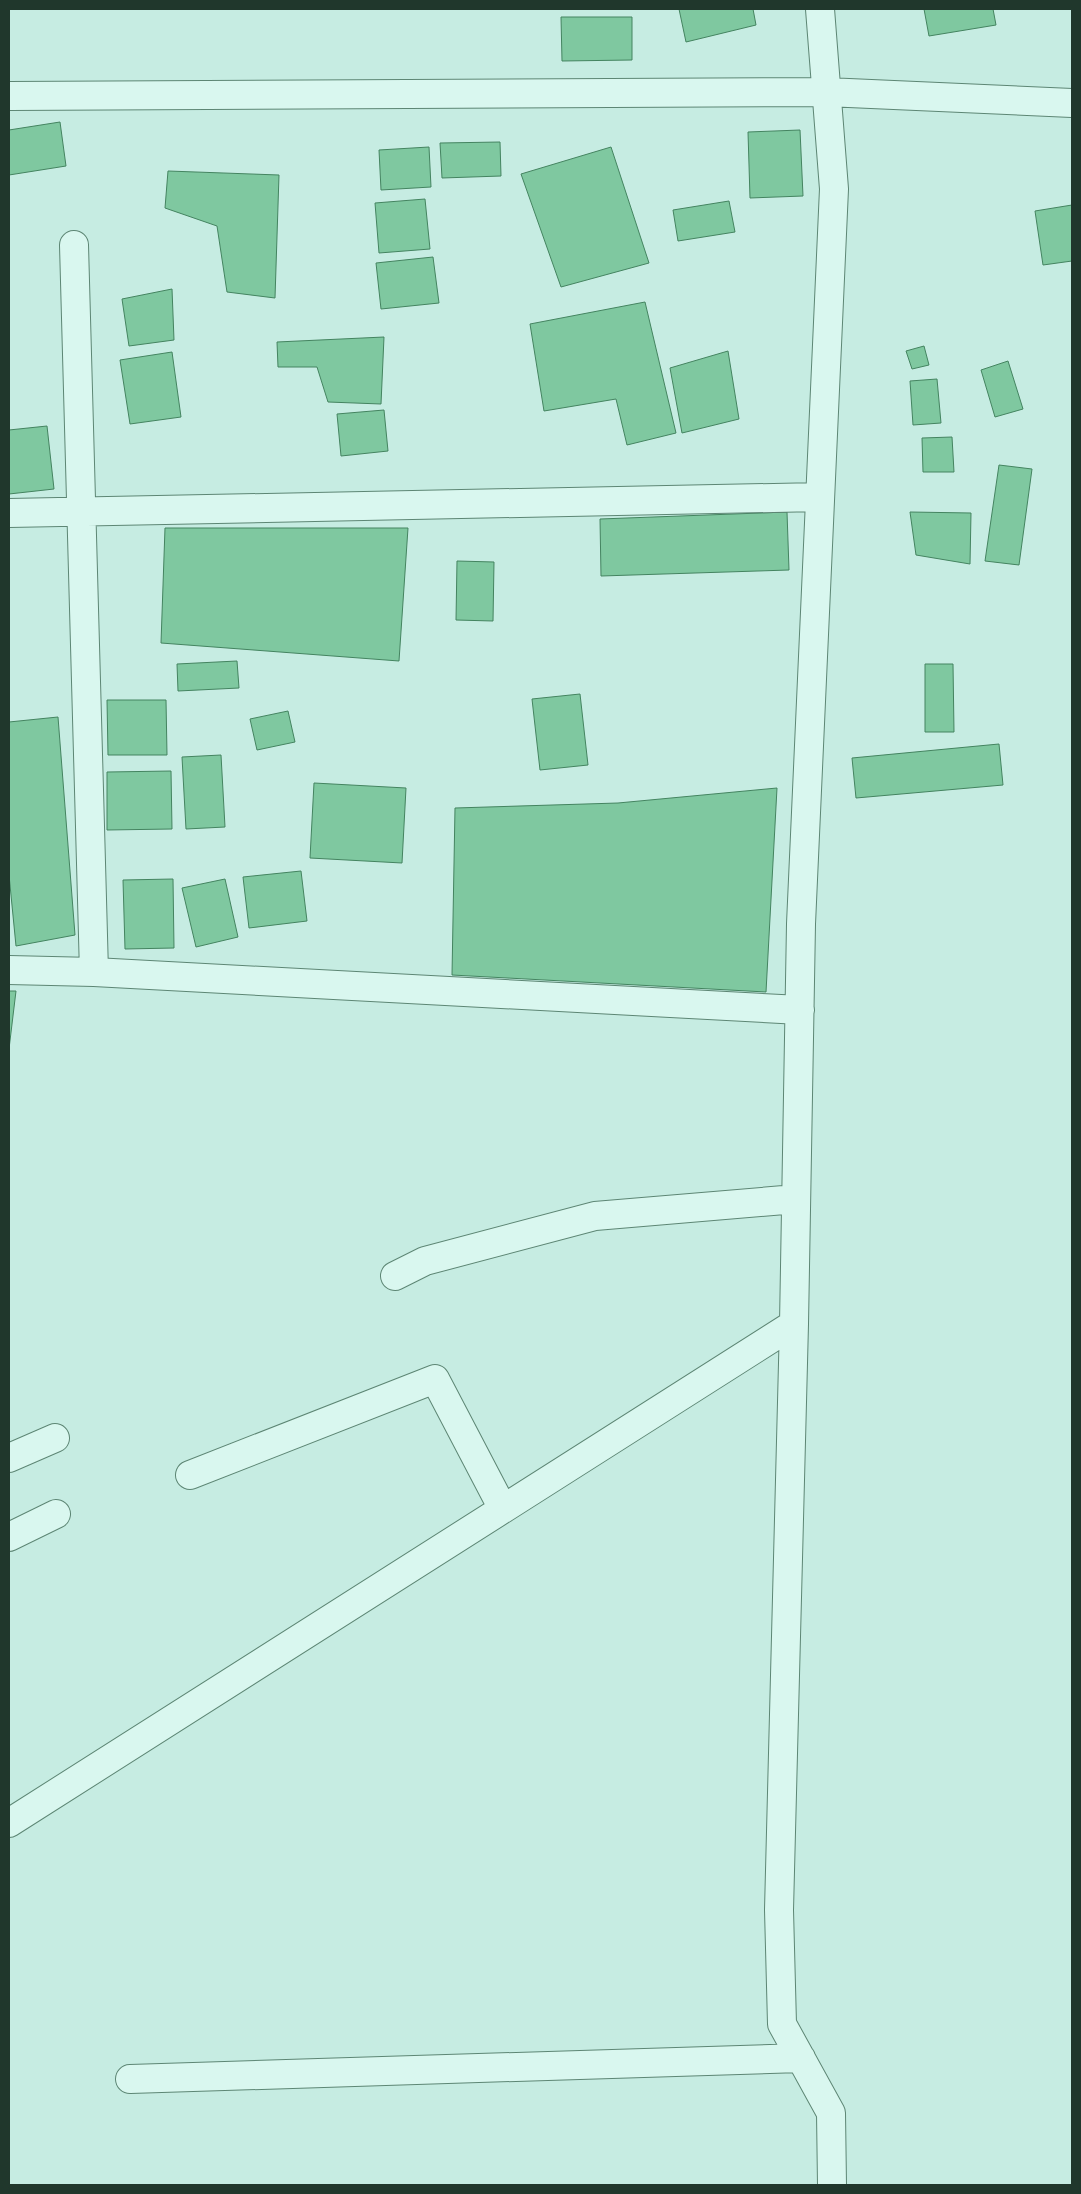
<svg xmlns="http://www.w3.org/2000/svg" width="1081" height="2194" viewBox="0 0 1081 2194" font-family="'Libre Baskerville',serif">
  <rect width="100%" height="100%" fill="#c6ece2"/>
  <!-- building -->
  <path fill="#7fc8a0" stroke="#448460" d="M 679,9 L 753,9 L 756,25 L 686,42 Z
    M 924,9 L 993,9 L 996,25 L 929,36 Z
    M 561,17 L 632,17 L 632,60 L 562,61 Z
    M 60,122 L 66,166 L 9,175 L 9,130 Z
    M 800,130 L 803,196 L 750,198 L 748,132 Z
    M 500,142 L 501,176 L 442,178 L 440,143 Z
    M 429,147 L 431,187 L 381,190 L 379,150 Z
    M 611,147 L 649,263 L 561,287 L 521,174 Z
    M 168,171 L 279,175 L 275,298 L 227,292 L 217,226 L 165,208 Z
    M 425,199 L 430,249 L 379,253 L 375,203 Z
    M 729,201 L 735,232 L 678,241 L 673,210 Z
    M 1072,205 L 1072,261 L 1043,265 L 1035,211 Z
    M 433,257 L 439,303 L 381,309 L 376,263 Z
    M 172,289 L 174,340 L 129,346 L 122,299 Z
    M 645,302 L 676,433 L 627,445 L 616,399 L 544,411 L 530,324 Z
    M 384,337 L 381,404 L 328,402 L 317,367 L 278,367 L 277,342 Z
    M 924,346 L 929,365 L 912,369 L 906,351 Z
    M 728,351 L 739,419 L 682,433 L 670,368 Z
    M 172,352 L 181,417 L 130,424 L 120,360 Z
    M 1008,361 L 1023,409 L 995,417 L 981,370 Z
    M 937,379 L 941,423 L 913,425 L 910,381 Z
    M 384,410 L 388,451 L 341,456 L 337,414 Z
    M 47,426 L 54,489 L 9,494 L 9,430 Z
    M 952,437 L 954,472 L 923,472 L 922,438 Z
    M 999,465 L 1032,469 L 1019,565 L 985,561 Z
    M 787,512 L 789,570 L 601,576 L 600,519 Z
    M 910,512 L 971,513 L 970,564 L 916,555 Z
    M 165,528 L 408,528 L 399,661 L 161,643 Z
    M 457,561 L 494,562 L 493,621 L 456,620 Z
    M 237,661 L 239,688 L 178,691 L 177,664 Z
    M 925,664 L 953,664 L 954,732 L 925,732 Z
    M 580,694 L 588,765 L 540,770 L 532,699 Z
    M 107,700 L 166,700 L 167,755 L 108,755 Z
    M 288,711 L 295,742 L 257,750 L 250,719 Z
    M 58,717 L 75,935 L 16,946 L 9,875 L 9,722 Z
    M 999,744 L 1003,785 L 856,798 L 852,758 Z
    M 221,755 L 225,827 L 186,829 L 182,757 Z
    M 171,771 L 172,829 L 107,830 L 107,772 Z
    M 314,783 L 406,788 L 402,863 L 310,858 Z
    M 777,788 L 766,992 L 452,975 L 455,808 L 618,803 Z
    M 301,871 L 307,921 L 249,928 L 243,877 Z
    M 173,879 L 174,948 L 125,949 L 123,880 Z
    M 225,879 L 238,937 L 196,947 L 182,888 Z
    M 9,991 L 16,991 L 9,1049 Z"/>
  <g fill="none" stroke-linecap="round" stroke-linejoin="round">
    <defs>
      <path id="minor" d="M 9,96 L 826,92 L 1072,103
        M 74,245 L 94,972
        M 9,513 L 820,497
        M 9,970 L 94,972 L 800,1010
        M 395,1276 L 425,1261 L 595,1216 L 796,1199
        M 794,1324 L 779,1910 L 782,2024 L 831,2113 L 832,2185
        M 9,1458 L 55,1438
        M 190,1475 L 435,1379 L 503,1509
        M 9,1537 L 56,1514
        M 9,1823 L 794,1324 L 801,924 L 834,189 L 820,9
        M 130,2079 L 801,2058"/>
    </defs>
    <!-- minor casing -->
    <use href="#minor" stroke="#5d8674" stroke-width="30"/>
    <!-- minor -->
    <use href="#minor" stroke="#d9f7ef" stroke-width="28"/>
  </g>
  <!-- border -->
  <rect width="1081" height="2194" fill="none" stroke="#20372c" stroke-width="20"/>
</svg>
